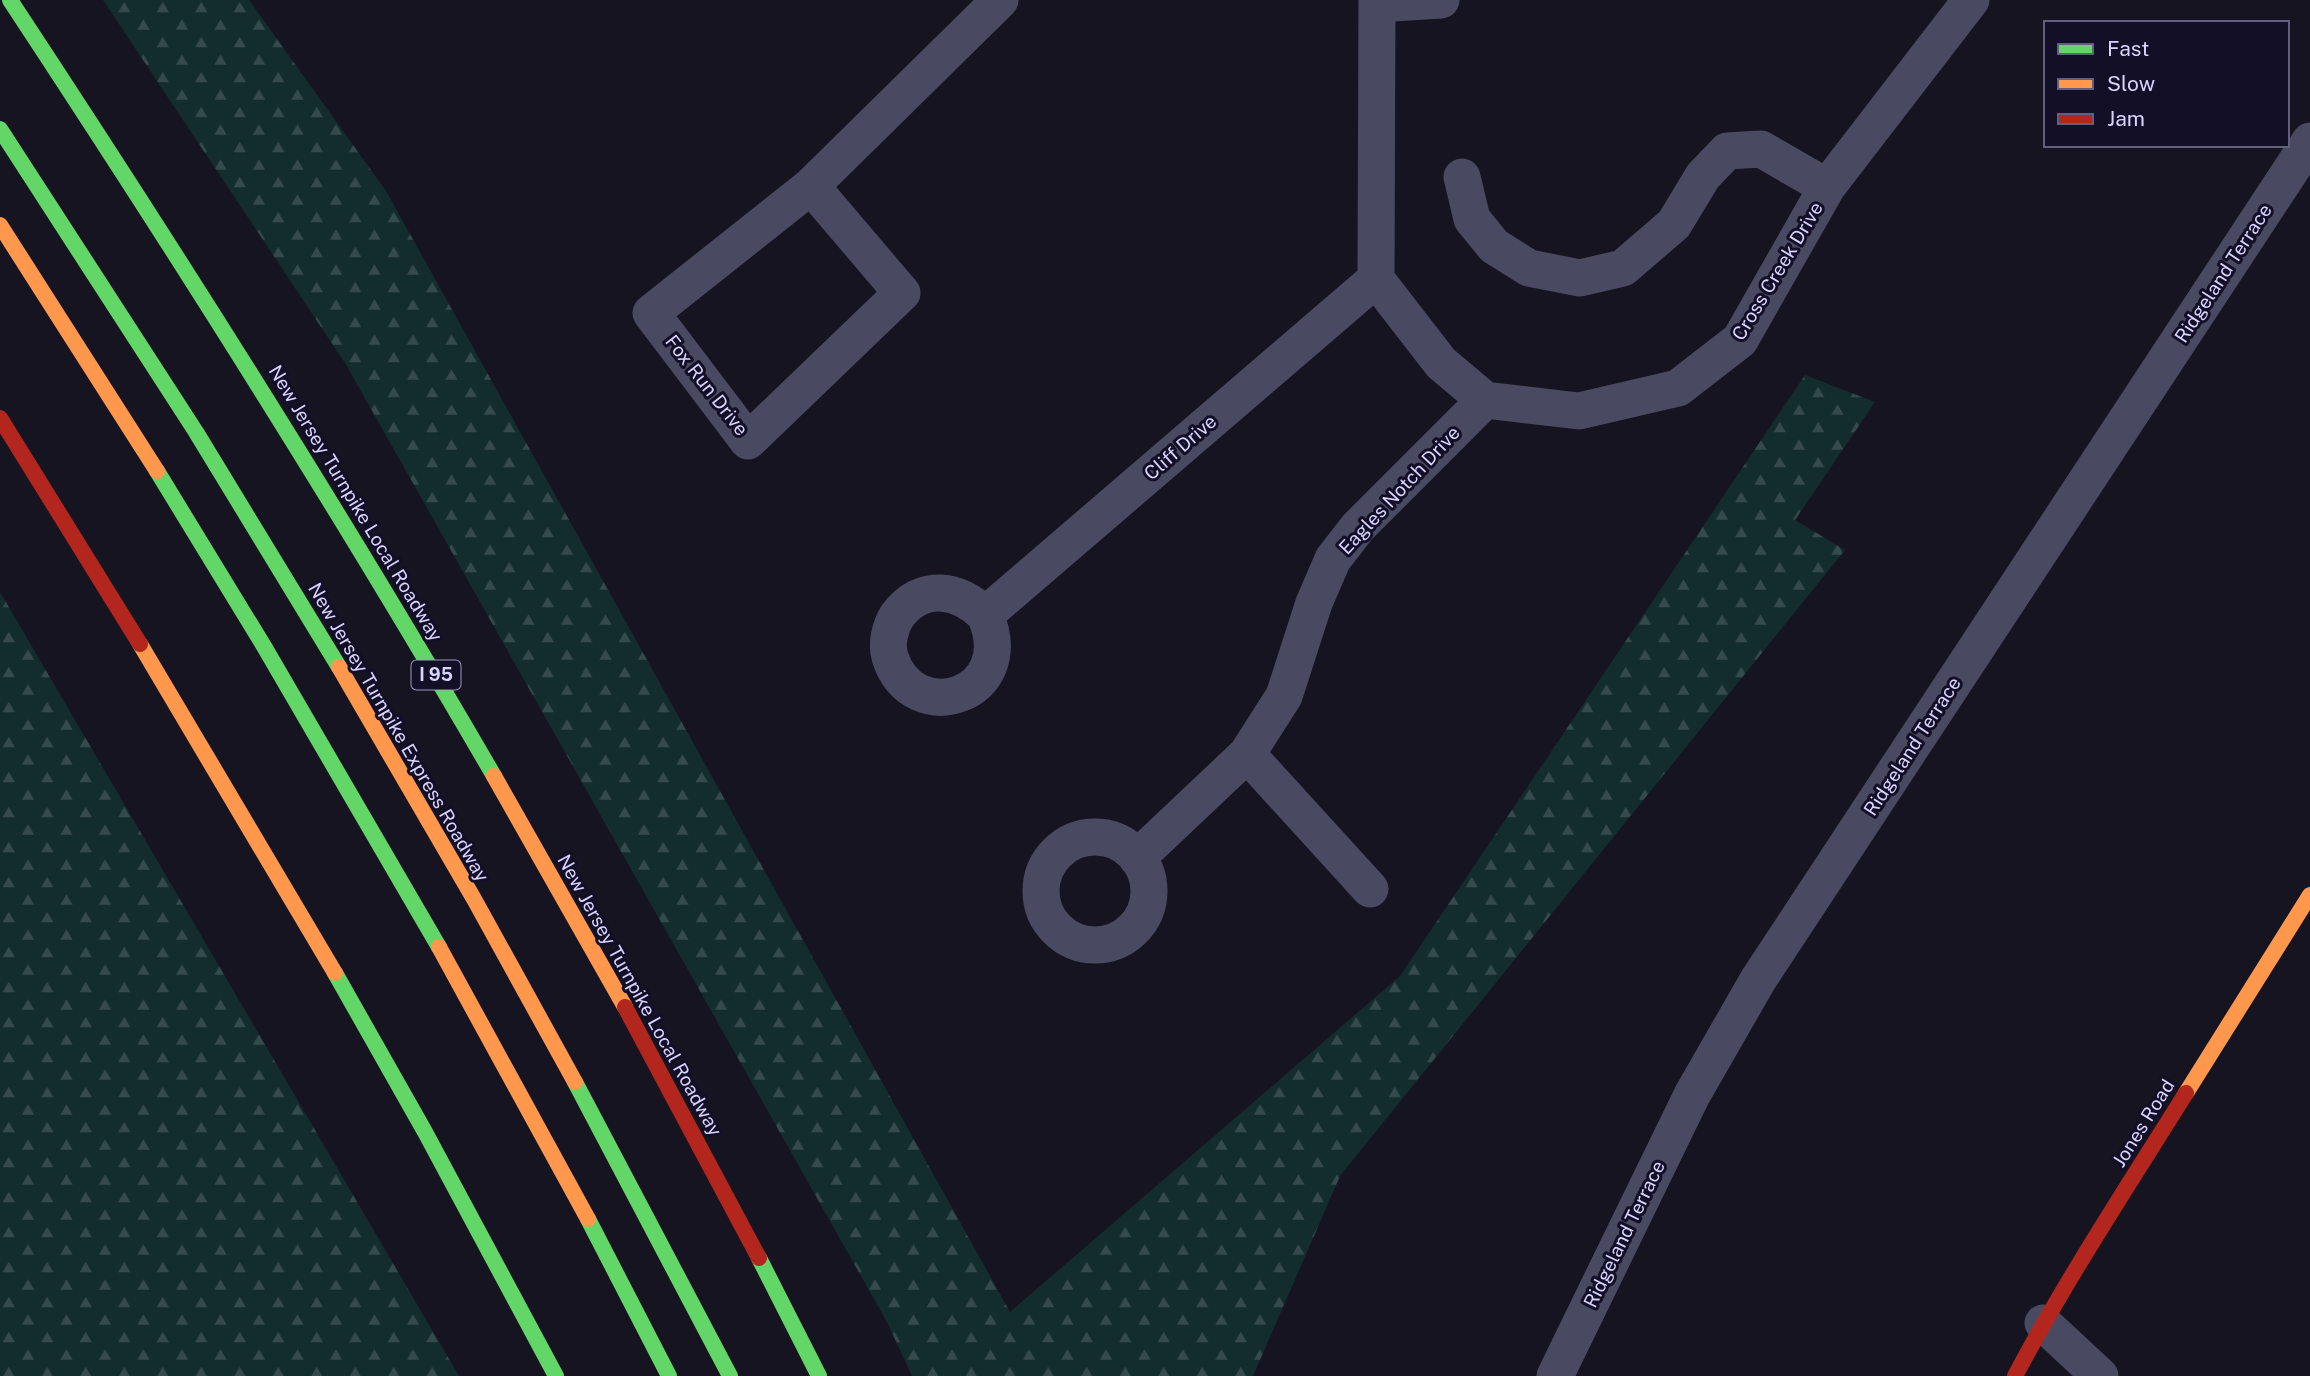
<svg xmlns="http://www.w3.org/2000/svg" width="2310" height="1376" viewBox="0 0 2310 1376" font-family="'Public Sans',sans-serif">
  <defs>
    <pattern id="forest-firs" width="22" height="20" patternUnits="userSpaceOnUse" patternTransform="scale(1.75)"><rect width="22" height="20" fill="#132c2d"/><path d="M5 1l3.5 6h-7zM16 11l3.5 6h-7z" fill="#354a4c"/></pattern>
  </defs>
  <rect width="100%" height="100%" fill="#161421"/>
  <!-- forest -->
  <path fill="url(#forest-firs)" d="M 103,0 L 249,0 L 386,191 L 1010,1312 L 1400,976 L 1805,375 L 1875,402 L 1795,520 L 1845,550 L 1340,1176 L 1253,1376 L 912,1376 L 887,1322 L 345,363 Z
    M 0,592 L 459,1376 L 0,1376 Z"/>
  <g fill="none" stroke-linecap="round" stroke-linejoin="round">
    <!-- street -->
    <path stroke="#4a4962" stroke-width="37" d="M 1377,0 L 1376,279 L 1441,363 L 1485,400 L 1579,411 L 1678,388 L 1740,340 L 1827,187 L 1971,0
      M 1377,4 L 1441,0
      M 1462,177 L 1472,219 L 1494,246 L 1529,268 L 1580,278 L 1623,268 L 1674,224 L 1703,176 L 1727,151 L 1761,149 L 1827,187
      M 811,186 L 902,293 L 748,441 L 651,313 L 811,186 L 1000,0
      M 985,615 C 959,589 922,582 897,616 C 890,627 886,644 890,657 C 913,730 1021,696 985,615 L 1376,279
      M 1247,754 L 1370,889
      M1041 891a54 54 0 1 1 108 0a54 54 0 1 1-108 0Z
      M 1137,858 L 1247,754 L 1284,696 L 1314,603 L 1333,559 L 1358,527 L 1485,400
      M 2043,1323 L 2100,1376
      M 1555,1376 L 1692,1095 L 1758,980 L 2310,141"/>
    <!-- fast -->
    <path stroke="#63d668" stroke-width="16" d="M 10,0 C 178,255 341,512 494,776
      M 0,129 L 196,432 L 339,667
      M 157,471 L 265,648 L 439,947
      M 335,973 L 425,1132 L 556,1376
      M 575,1082 L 730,1376
      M 588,1219 L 669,1376
      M 759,1258 L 819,1376"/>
    <!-- slow -->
    <path stroke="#ff974d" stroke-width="16" d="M 0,225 L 157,471
      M 140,644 L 335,973
      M 339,667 L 474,899 L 575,1082
      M 494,776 L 625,1007
      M 439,947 L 588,1219
      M 2186,1093 L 2310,895"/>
    <!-- jam -->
    <path stroke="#b3261e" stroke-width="16" d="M 0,418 L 140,644
      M 625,1007 L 759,1258
      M 2015,1376 C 2067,1278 2128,1186 2186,1093"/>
  </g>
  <g text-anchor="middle" stroke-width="6" stroke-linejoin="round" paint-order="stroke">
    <!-- shield labels -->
    <rect fill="#130f26" stroke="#9e99be" stroke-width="2" x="411.5" y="660.5" width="49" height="29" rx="5"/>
    <g font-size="18" font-weight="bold" fill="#d9d4ff">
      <text x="436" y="681">I 95</text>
    </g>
    <!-- street labels -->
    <g font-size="19" fill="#d9d4ff" stroke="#130f26">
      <text transform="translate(1777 271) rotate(-59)" y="7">Cross Creek Drive</text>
      <text transform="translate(2223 273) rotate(-57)" y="7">Ridgeland Terrace</text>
      <text transform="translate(707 385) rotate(52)" y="7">Fox Run Drive</text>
      <text transform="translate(1180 447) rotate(-41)" y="7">Cliff Drive</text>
      <text transform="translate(1399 490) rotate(-47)" y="7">Eagles Notch Drive</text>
      <text transform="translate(356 503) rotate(59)" y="7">New Jersey Turnpike Local Roadway</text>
      <text transform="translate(399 732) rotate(60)" y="7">New Jersey Turnpike Express Roadway</text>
      <text transform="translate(1912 746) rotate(-57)" y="7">Ridgeland Terrace</text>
      <text transform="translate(640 995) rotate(61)" y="7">New Jersey Turnpike Local Roadway</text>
      <text transform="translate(2143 1123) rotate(-58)" y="7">Jones Road</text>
      <text transform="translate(1624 1234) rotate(-64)" y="7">Ridgeland Terrace</text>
    </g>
  </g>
  <!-- legend -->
  <rect x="2044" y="21" width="245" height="126" fill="#130f26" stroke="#625e7d" stroke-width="2"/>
  <rect x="2058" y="44" width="35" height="10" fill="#63d668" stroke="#625e7d" stroke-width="2"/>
  <text x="2107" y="56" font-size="21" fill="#d9d4ff">Fast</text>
  <rect x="2058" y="79" width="35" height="10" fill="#ff974d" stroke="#625e7d" stroke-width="2"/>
  <text x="2107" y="91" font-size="21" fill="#d9d4ff">Slow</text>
  <rect x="2058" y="114" width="35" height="10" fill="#b3261e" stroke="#625e7d" stroke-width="2"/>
  <text x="2107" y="126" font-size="21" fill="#d9d4ff">Jam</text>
</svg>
